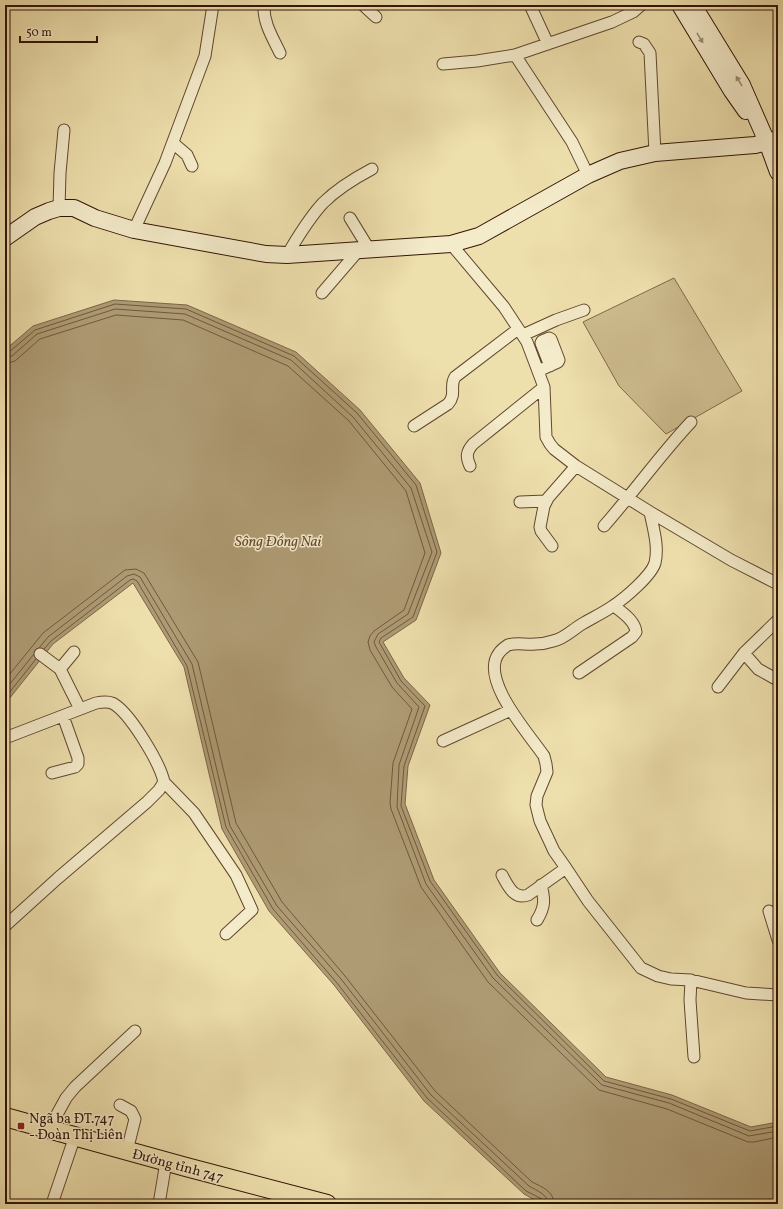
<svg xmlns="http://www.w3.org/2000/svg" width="783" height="1209" viewBox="0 0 783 1209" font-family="Vollkorn,serif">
  <rect width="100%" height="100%" fill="#eee0ad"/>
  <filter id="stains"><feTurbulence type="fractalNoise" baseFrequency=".005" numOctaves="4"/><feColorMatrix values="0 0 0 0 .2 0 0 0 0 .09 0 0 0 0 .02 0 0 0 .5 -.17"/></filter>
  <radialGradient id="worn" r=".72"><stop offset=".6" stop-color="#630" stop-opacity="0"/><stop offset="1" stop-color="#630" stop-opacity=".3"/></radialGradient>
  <!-- green -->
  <path fill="#cebd90" stroke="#80684a" d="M 674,278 L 742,391 L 666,434 L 619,386 L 583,322 Z"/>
  <!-- water -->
  <path fill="#ae9b74" stroke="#7c6548" d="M 114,300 L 187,305 L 296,352 L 360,410 L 420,483 L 441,553 L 416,620 L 383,642 L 404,678 L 430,705 L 408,766 L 405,804 L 434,880 L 500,973 L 606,1077 L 672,1095 L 751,1127 L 778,1122 L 778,1204 L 542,1204 L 524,1194 L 424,1101 L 334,985 L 269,911 L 222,829 L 184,667 L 133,583 L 53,644 L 5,704 L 5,350 L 33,326 Z"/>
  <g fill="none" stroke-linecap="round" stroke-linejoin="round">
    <!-- shore -->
    <path stroke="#70583c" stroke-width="1" d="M 5,353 L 9,352 L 35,330 L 115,304 L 186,309 L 294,356 L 357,413 L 416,485 L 437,552 L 413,617 L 381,638 L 379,642 L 401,681 L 425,706 L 404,766 L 401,806 L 430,881 L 497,975 L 604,1081 L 671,1099 L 750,1131 L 778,1126
      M 5,358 L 12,356 L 37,334 L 115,309 L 185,314 L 291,360 L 353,417 L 411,488 L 432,552 L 408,614 L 378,634 L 374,642 L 376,647 L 397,683 L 419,707 L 399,765 L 397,807 L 426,884 L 493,978 L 602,1085 L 669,1103 L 749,1136 L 778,1131
      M 5,364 L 15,361 L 40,339 L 116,315 L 183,320 L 288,366 L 349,421 L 406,491 L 425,553 L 404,610 L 374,631 L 370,636 L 368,642 L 370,650 L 392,687 L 412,709 L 393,763 L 390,803 L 391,809 L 421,887 L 488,982 L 599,1090 L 667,1109 L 748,1142 L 754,1142 L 778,1137
      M 39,648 L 48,637 L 127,576 L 134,574 L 140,577 L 192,664 L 230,826 L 277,906 L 341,979 L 431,1095 L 529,1186 C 537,1191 548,1194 548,1204
      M 44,649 L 51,641 L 130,580 L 133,579 L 137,581 L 187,666 L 226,827 L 273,909 L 337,983 L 427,1098 L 526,1191 L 542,1199 L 543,1204
      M 5,680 L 43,633 L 125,570 L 136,569 L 144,573 L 198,662 L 236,823 L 282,902 L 345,976 L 435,1091 L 532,1182 C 542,1187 554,1191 554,1204
      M 5,690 L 34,654
      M 5,698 L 36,659"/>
    <defs>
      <path id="street" d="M 264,5 C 263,23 273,38 280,53
        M 363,5 L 376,17
        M 530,5 L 548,44
        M 639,42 L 644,44 L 650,53 L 655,153
        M 515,55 L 572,142 L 588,175
        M 443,64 L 477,61 L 515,55 L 612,22 L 633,12 L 641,5
        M 173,143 L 187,155 L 192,166
        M 59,208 L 60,173 L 64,130
        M 350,218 L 369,249
        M 134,230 L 165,163 L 205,56 L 213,5
        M 451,244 L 504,307 L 527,342 L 544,387 L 546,437 L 550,444 L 554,449 L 576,466 L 650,512 C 653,528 659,546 655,563 C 651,576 625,598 613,606 C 603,613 592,618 582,624 C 572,630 564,639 553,641 C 547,643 541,644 535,644 C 526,645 517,642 508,645 C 505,647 501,650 499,653 C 479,679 529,734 544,756 L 546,764 L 547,772 L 537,796 L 536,805 L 540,821 L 554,851 L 566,868 L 588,901 L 641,968 L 658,976 L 671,979 L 691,980 L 746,993 L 778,995
        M 287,255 C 298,237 308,219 323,203 C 337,189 355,178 372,169
        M 322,293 L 359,250
        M 523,335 L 556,320 L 584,310
        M 538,371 L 558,362 L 559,360 L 551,339 L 549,338 L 542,341 L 541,343 L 550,366
        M 414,426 L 448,404 C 457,394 449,386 455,377 L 518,329
        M 470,466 C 466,457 466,452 473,444 L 544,387
        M 520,502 L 546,501
        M 650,512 L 731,560 L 778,584
        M 604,526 C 634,492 660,455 691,422
        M 552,546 L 541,531 L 540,527 L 544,506 L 548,498 L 576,466
        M 744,653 L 758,669 L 774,678 L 778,676
        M 40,654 L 60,669 L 80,709
        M 60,669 L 74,652
        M 579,673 L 632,637 L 636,632 C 635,621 623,613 614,606
        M 718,687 L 744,653 L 778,620
        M 5,738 L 96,703 C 101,702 107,701 112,703 C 129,711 160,763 164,782 L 159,790 L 147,802 L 58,878 L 5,926
        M 443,741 L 511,710
        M 52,773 L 75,767 L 78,764 L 78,758 L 63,716
        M 164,782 L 194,813 L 236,875 L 252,910 L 226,934
        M 502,875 C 508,886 514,900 528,895 L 566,868
        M 769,911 L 778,940
        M 537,920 C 545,907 545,900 541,885
        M 691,980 L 690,1000 L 694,1057
        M 120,1105 L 131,1111 L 135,1119 L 127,1151
        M 49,1129 L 66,1098 L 75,1087 L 135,1031
        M 52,1204 L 75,1136
        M 159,1204 L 166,1162"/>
      <path id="secondary" d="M 680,5 L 732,91 L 746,111
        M 693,5 L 742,85 L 767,142 L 778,172
        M 5,238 L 35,217 L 49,211 L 59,208 L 74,208 L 95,218 L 134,230 L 266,254 L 287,255 L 451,244 L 479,236 L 588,175 L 620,161 L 655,153 L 755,145 L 778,139"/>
      <path id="primary" d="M 5,1117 L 186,1167 L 327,1204"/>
    </defs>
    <!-- street casing -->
    <use href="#street" stroke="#60472f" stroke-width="13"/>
    <!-- secondary casing -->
    <use href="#secondary" stroke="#311405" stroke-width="18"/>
    <!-- primary casing -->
    <use href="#primary" stroke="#311405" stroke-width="20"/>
    <!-- street -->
    <use href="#street" stroke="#f4ebca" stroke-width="11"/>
    <!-- secondary -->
    <use href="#secondary" stroke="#f4ebca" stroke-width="16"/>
    <!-- primary -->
    <use href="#primary" stroke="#eee0ad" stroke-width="18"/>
  </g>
  <!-- one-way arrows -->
  <defs><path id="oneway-solid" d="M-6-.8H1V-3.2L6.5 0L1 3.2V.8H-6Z"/></defs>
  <g fill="#9c8a71">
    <use href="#oneway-solid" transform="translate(700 38) rotate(59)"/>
    <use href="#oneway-solid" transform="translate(739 81) rotate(-121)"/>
  </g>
  <!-- markers -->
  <rect fill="#8f2418" stroke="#f4ebca" stroke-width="1.5" x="17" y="1122" width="8" height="8" rx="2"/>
  <g text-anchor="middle" stroke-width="3" stroke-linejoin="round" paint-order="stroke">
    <!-- poi labels -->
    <g font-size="14" fill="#311405" stroke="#f4ebca" text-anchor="start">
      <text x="29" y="1123">Ngã ba ĐT.747<tspan x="29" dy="16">- Đoàn Thị Liên</tspan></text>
    </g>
    <!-- street labels -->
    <g font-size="14" fill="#311405" stroke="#f4ebca">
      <text transform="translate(178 1165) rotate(15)" y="5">Đường tỉnh 747</text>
    </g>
    <!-- water labels -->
    <g font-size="15" font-style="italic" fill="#634a31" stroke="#f4ebca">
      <text x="278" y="546">Sông Đồng Nai</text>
    </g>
  </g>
  <!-- margin -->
  <rect width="783" height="1209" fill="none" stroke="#eee0ad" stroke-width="20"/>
  <rect x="6" y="6" width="771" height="1197" fill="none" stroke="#311405" stroke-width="2"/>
  <rect x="10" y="10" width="763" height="1189" fill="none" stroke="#311405"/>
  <!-- scale -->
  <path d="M20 36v6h77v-6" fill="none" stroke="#311405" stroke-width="2"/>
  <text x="26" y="36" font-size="12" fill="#311405" stroke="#f4ebca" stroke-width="3" paint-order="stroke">50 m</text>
  <rect width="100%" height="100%" filter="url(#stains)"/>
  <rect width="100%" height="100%" fill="url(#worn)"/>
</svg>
